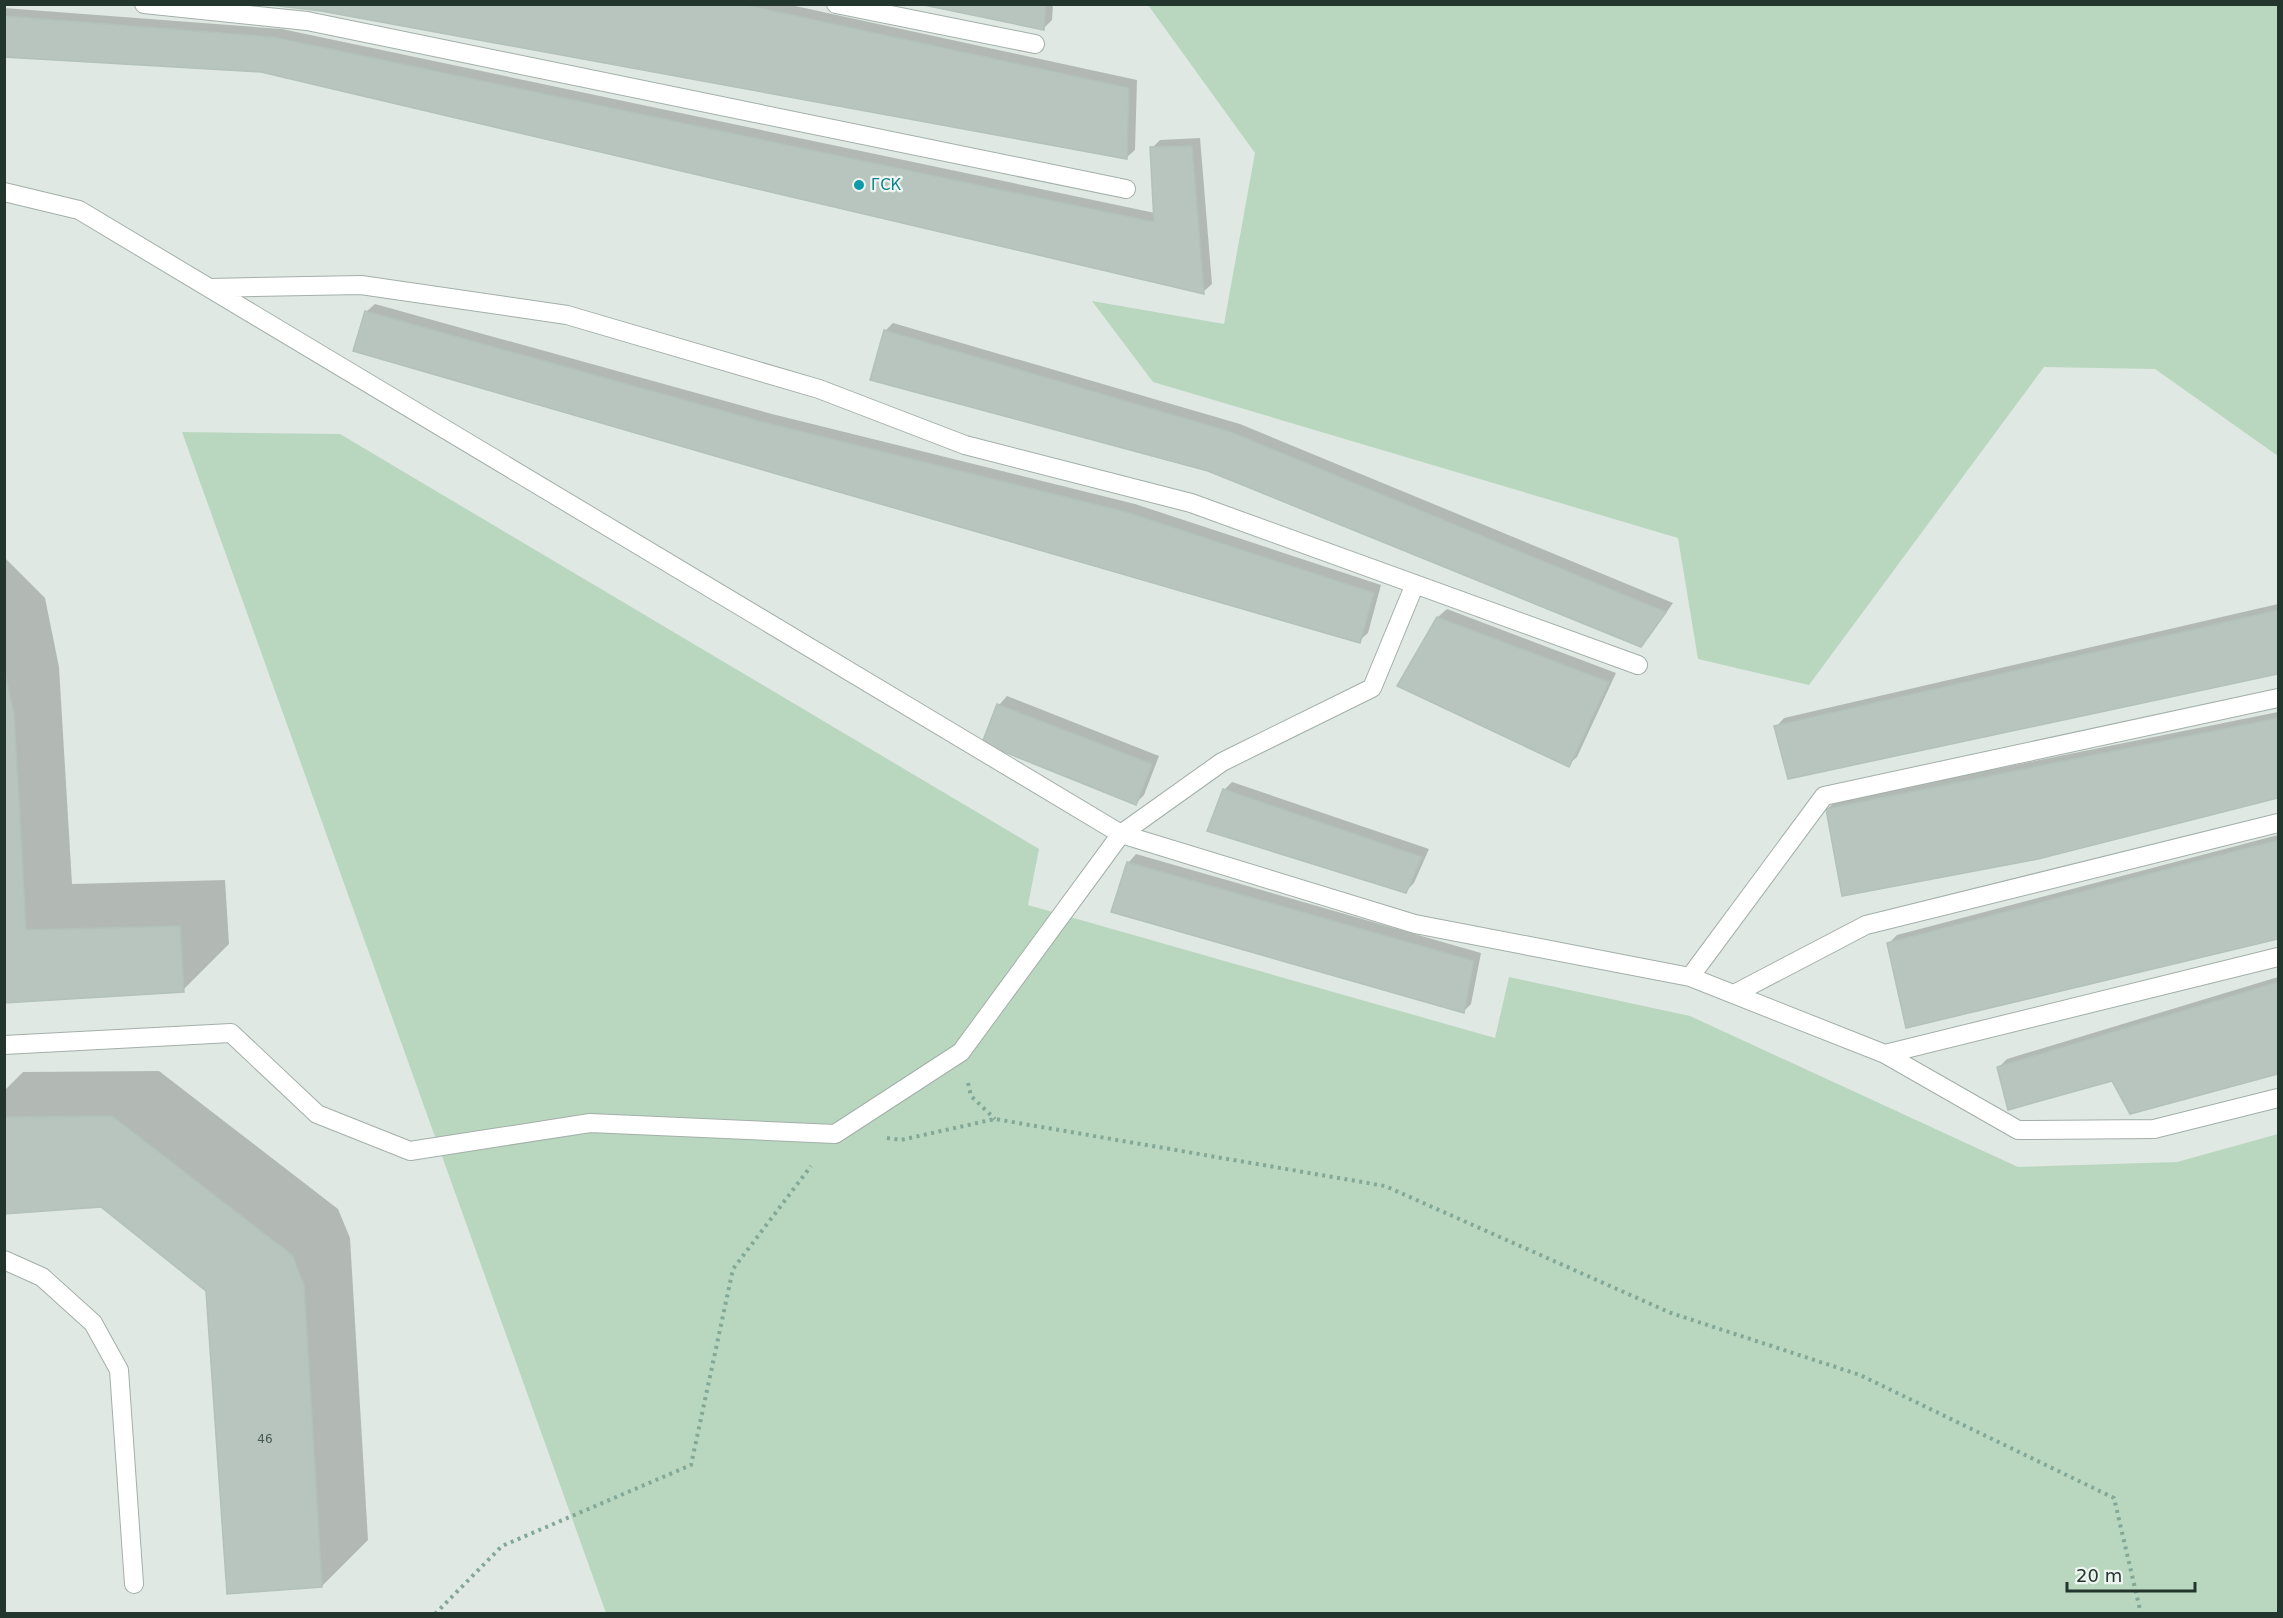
<svg xmlns="http://www.w3.org/2000/svg" width="2283" height="1618" viewBox="0 0 2283 1618" font-family="'DejaVu Sans',sans-serif">
  <rect width="100%" height="100%" fill="#dfe8e3"/>
  <!-- green -->
  <path fill="#b9d7be" d="M 1148,5 L 2278,5 L 2278,456 L 2155,369 L 2044,367 L 1809,685 L 1698,659 L 1678,538 L 1153,382 L 1092,301 L 1224,324 L 1255,153 Z
    M 182,432 L 340,434 L 1039,849 L 1028,905 L 1495,1038 L 1509,977 L 1690,1016 L 2018,1167 L 2177,1162 L 2278,1134 L 2278,1613 L 606,1613 Z"/>
  <!-- shadow -->
  <path fill="#0003" d="M 276,4 L 786,4 L 1137,80 L 1135,150 L 1126,158 L 321,9 Z
    M 926,4 L 1053,4 L 1052,20 L 1044,28 Z
    M 4,8 L 282,29 L 1155,213 L 1152,148 L 1160,140 L 1200,138 L 1212,284 L 1203,292 L 262,71 L 4,56 Z
    M 375,304 L 772,414 L 1135,504 L 1381,585 L 1368,633 L 1359,641 L 366,312 Z
    M 893,323 L 1240,424 L 1673,603 L 1649,637 L 1641,645 L 885,331 Z
    M 4,557 L 45,598 L 59,667 L 72,884 L 225,880 L 229,944 L 183,990 L 4,1001 Z
    M 2278,604 L 2278,672 L 1789,777 L 1776,727 L 1784,718 Z
    M 1447,609 L 1616,673 L 1577,757 L 1568,765 L 1399,685 L 1438,617 Z
    M 1007,696 L 1159,756 L 1144,795 L 1136,803 L 984,743 L 999,705 Z
    M 2278,712 L 2278,797 L 2037,857 L 1827,809 L 1836,801 Z
    M 1232,782 L 1429,849 L 1414,883 L 1405,892 L 1224,790 Z
    M 2278,835 L 2278,937 L 1907,1026 L 1888,944 L 1897,935 Z
    M 1136,854 L 1481,953 L 1471,1004 L 1463,1012 L 1128,863 Z
    M 2278,977 L 2278,1072 L 2130,1112 L 2113,1079 L 1999,1067 L 2007,1059 Z
    M 159,1071 L 338,1209 L 350,1238 L 368,1540 L 322,1586 L 208,1291 L 102,1206 L 4,1213 L 4,1091 L 23,1072 Z"/>
  <!-- building -->
  <path fill="#b7c5be" stroke="#b2c1b9" stroke-width="1.5" d="M 262,4 L 741,4 L 1129,88 L 1127,159 L 321,11 Z
    M 919,4 L 1046,4 L 1044,30 Z
    M 4,16 L 273,37 L 1154,222 L 1150,147 L 1192,146 L 1204,294 L 261,72 L 4,57 Z
    M 365,311 L 763,422 L 1126,512 L 1374,593 L 1360,643 L 353,351 Z
    M 884,330 L 1231,432 L 1666,612 L 1641,647 L 1208,471 L 870,380 Z
    M 2278,610 L 2278,674 L 1788,779 L 1774,726 Z
    M 1437,617 L 1609,682 L 1569,767 L 1397,686 Z
    M 4,670 L 14,713 L 26,930 L 180,926 L 184,992 L 4,1003 Z
    M 997,704 L 1152,764 L 1136,805 L 982,743 Z
    M 2278,718 L 2278,798 L 2038,859 L 1842,896 L 1826,809 Z
    M 1223,789 L 1422,857 L 1406,893 L 1207,831 Z
    M 2278,840 L 2278,939 L 1906,1028 L 1887,943 Z
    M 1127,862 L 1474,961 L 1464,1013 L 1111,912 Z
    M 2278,982 L 2278,1074 L 2130,1114 L 2112,1081 L 2008,1110 L 1997,1067 Z
    M 112,1116 L 292,1255 L 304,1285 L 322,1587 L 227,1594 L 206,1291 L 101,1207 L 4,1214 L 4,1117 Z"/>
  <g fill="none" stroke-linecap="round" stroke-linejoin="round">
    <defs>
      <path id="service" d="M 144,4 L 307,21 L 1126,189
        M 836,4 L 1035,44
        M 4,192 L 79,210 L 1121,834 L 1415,924 L 1690,977 L 1885,1054 L 2278,957
        M 209,288 L 361,285 L 567,315 L 819,389 L 965,445 L 1191,503 L 1638,665
        M 1690,977 L 1824,796 L 2278,698
        M 1734,994 L 1866,925 L 2278,823
        M 4,1045 L 231,1033 L 317,1114 L 410,1151 L 590,1123 L 835,1134 L 961,1052 L 1121,834 L 1222,762 L 1372,688 L 1415,584
        M 1885,1054 L 2018,1130 L 2154,1129 L 2278,1098
        M 4,1260 L 42,1277 L 93,1323 L 119,1370 L 134,1584"/>
    </defs>
    <!-- service casing -->
    <use href="#service" stroke="#a3afa9" stroke-width="20"/>
    <!-- path -->
    <path stroke="#82a898" stroke-width="4" stroke-dasharray="3 4.5" stroke-linecap="butt" d="M 968,1083 L 971,1096 L 995,1119
      M 887,1138 L 901,1140 L 995,1119 L 1385,1186 L 1671,1313 L 1860,1375 L 2114,1498 L 2141,1614
      M 435,1614 L 502,1546 L 691,1465 L 733,1269 L 811,1166"/>
    <!-- service -->
    <use href="#service" stroke="#fff" stroke-width="18"/>
  </g>
  <!-- markers -->
  <circle fill="#0f9aa8" stroke="#eef5f1" stroke-width="2" cx="859" cy="185" r="6"/>
  <g text-anchor="middle" stroke-width="4.5" stroke-linejoin="round" paint-order="stroke">
    <!-- number labels -->
    <g font-size="12" fill="#475a52">
      <text x="265" y="1443">46</text>
    </g>
    <!-- culture labels -->
    <g font-size="15" fill="#0d838f" stroke="#eef5f1" text-anchor="start">
      <text x="871" y="190">ГСК</text>
    </g>
  </g>
  <!-- border -->
  <rect width="2283" height="1618" fill="none" stroke="#22362e" stroke-width="12"/>
  <!-- scale -->
  <path d="M2067 1582v9h128v-9" fill="none" stroke="#22362e" stroke-width="3"/>
  <text x="2076" y="1582" font-size="18" fill="#22362e" stroke="#eef5f1" stroke-width="4.5" paint-order="stroke">20 m</text>
</svg>
